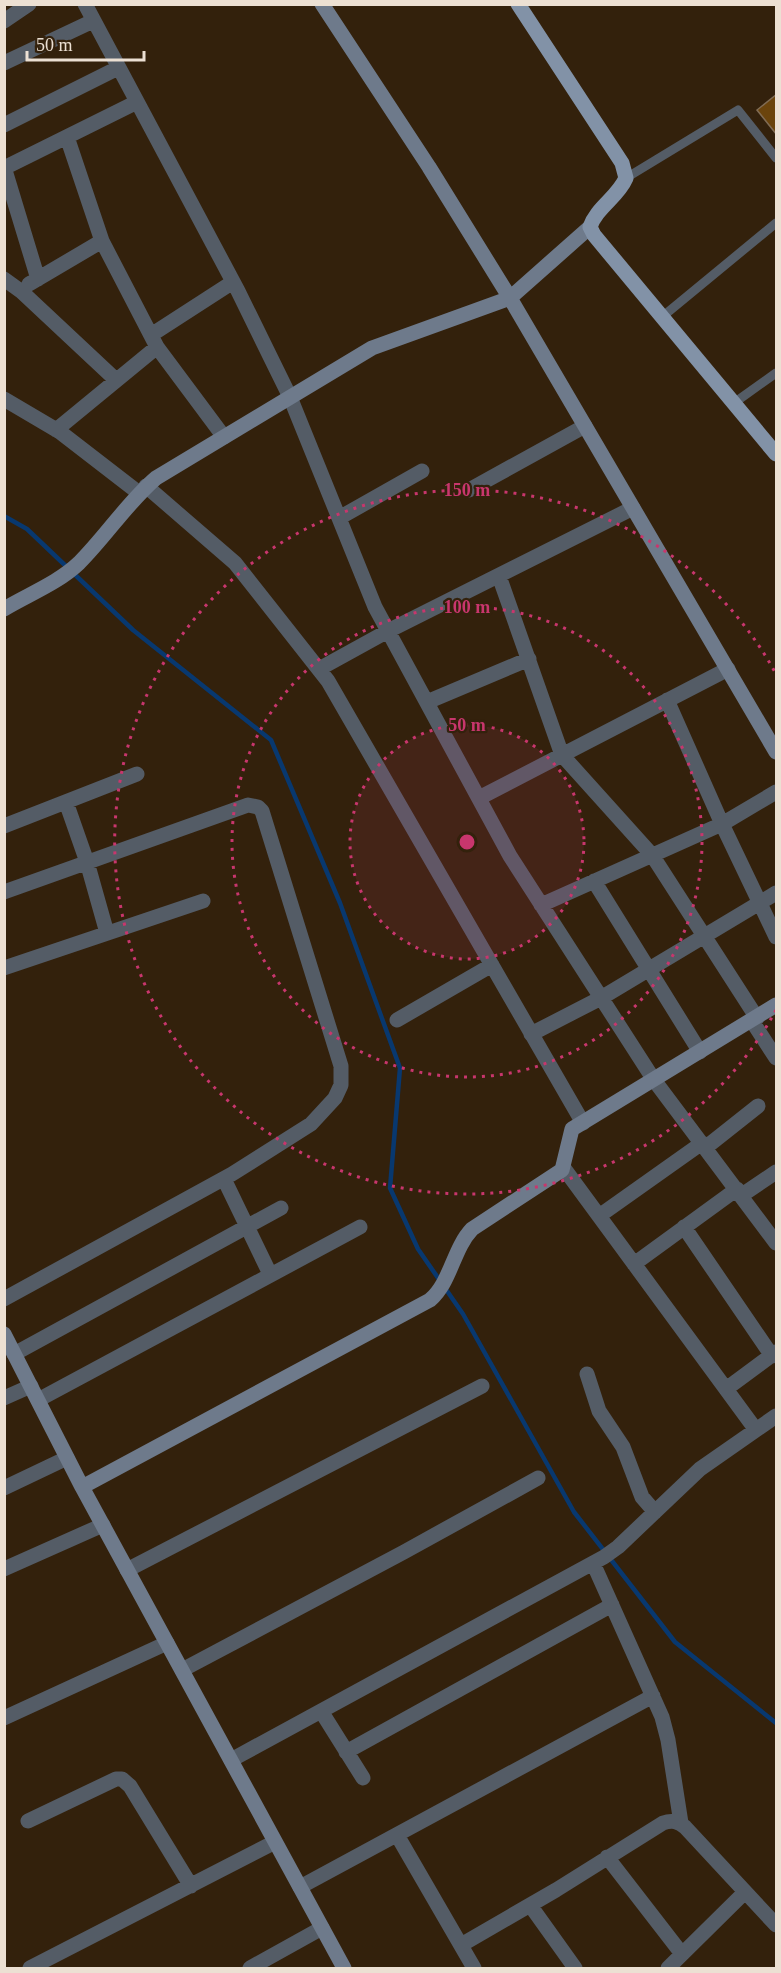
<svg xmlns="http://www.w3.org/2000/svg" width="781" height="1973" viewBox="0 0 781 1973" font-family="'Times New Roman',serif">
  <rect width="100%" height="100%" fill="#33210c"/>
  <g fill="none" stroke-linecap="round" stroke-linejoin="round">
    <!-- stream -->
    <path stroke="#08386f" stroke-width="4.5" d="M 4,516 L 27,529 L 133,630 L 271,740 L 340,903 L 400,1068 L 390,1188 L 418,1249 L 463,1314 L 574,1512 L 675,1642 L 776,1723"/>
  </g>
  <!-- building -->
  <path fill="#6b440c" stroke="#806c54" stroke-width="1.5" d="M 777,94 L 777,135 L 757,110 Z"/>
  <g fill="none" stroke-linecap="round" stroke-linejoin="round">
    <!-- lane -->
    <path stroke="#545c66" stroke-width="9" d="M 626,178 L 738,110 L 776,158
      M 662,317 L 776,223
      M 734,403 L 776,373"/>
    <!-- street -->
    <path stroke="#545c66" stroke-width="15" d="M 85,4 L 238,291 L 290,397 L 375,607 L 510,856 L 654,1080 L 776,1243
      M 4,21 L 29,4
      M 4,63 L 93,21
      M 4,125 L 118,68
      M 67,137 L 102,241 L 157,347 L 224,437
      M 4,167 L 38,279
      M 4,168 L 137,102
      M 4,279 L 22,292 L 116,380
      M 29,284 L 102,241
      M 151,335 L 233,282
      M 4,399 L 60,432 L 139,493
      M 56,430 L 157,347
      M 146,486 L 235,563 L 328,681 L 583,1123
      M 469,490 L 585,426
      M 339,518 L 422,471
      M 499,576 L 562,755 L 652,855 L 757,1018
      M 319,669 L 388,631 L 633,508
      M 667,700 L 722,824 L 776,937
      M 427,702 L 529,659
      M 479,798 L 728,669
      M 66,802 L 87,862 L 107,933
      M 4,826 L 137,774
      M 594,881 L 700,1052
      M 4,892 L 248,805 L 258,807 L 262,811 L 341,1066 L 341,1085 L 335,1098 L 311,1124 L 232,1174 L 4,1299
      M 541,905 L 722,824 L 776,792
      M 4,968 L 203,901
      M 397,1020 L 492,965
      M 752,1021 L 776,1058
      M 531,1034 L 601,998 L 776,893
      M 705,1148 L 758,1106
      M 563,1167 L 756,1430
      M 224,1179 L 270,1274
      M 742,1195 L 776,1172
      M 599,1216 L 702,1143
      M 684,1227 L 772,1356
      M 634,1264 L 737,1189
      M 14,1354 L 281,1208
      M 587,1374 L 599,1411 L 623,1447 L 642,1497 L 655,1512
      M 726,1389 L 776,1352
      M 4,1398 L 31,1386
      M 38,1400 L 360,1227
      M 4,1488 L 67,1458
      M 593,1563 L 662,1717 L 668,1740 L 681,1823
      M 4,1569 L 103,1525
      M 127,1570 L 482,1386
      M 182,1670 L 404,1552 L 538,1478
      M 321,1711 L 363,1778
      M 4,1718 L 167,1643
      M 346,1752 L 612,1605
      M 231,1760 L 604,1557 L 618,1547 L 700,1469 L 776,1416
      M 28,1821 L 116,1779 L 122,1779 L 130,1786 L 191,1886
      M 397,1835 L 474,1968
      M 607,1857 L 682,1954
      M 300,1887 L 653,1696
      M 530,1905 L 575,1968
      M 461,1945 L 556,1890 L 663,1823 C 672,1820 678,1821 685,1827 L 776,1925
      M 30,1968 L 275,1842
      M 250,1968 L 322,1928
      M 668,1968 L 745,1892"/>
    <!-- secondary -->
    <path stroke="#6e7a8b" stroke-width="15" d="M 322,4 L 429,167 L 510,298 L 776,752
      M 4,609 C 29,594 58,583 79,563 C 106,536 127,503 156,478 L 372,348 L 510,298 L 590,227
      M 4,1334 L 82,1487 L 344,1968
      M 82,1487 L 430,1300 C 451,1282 453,1249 472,1229 L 562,1170 L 572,1129 L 776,1005"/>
    <!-- primary -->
    <path stroke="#8292a7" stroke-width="15" d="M 518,4 L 622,163 L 626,178 C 618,197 596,208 590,227 L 594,235 L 776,454"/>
  </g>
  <!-- distance rings -->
  <circle cx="467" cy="842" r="117" fill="#c8366d" fill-opacity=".12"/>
  <g fill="none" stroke="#c8366d" stroke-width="3" stroke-dasharray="3 6">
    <circle cx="467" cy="842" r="117"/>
    <circle cx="467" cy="842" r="235"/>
    <path d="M776 1010A352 352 0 1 1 776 674"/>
  </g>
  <circle cx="467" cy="842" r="9" fill="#c8366d" stroke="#33210c" stroke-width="3"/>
  <g font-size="18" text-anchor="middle" font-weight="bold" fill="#c8366d" stroke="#33210c" stroke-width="4.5" stroke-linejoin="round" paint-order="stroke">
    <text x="467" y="496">150 m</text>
    <text x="467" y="613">100 m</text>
    <text x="467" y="731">50 m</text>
  </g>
  <!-- border -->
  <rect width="781" height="1973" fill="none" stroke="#ece0d3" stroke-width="12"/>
  <!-- scale -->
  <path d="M27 51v9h117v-9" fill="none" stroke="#ece0d3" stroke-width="3"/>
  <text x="36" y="51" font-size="18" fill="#ece0d3" stroke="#33210c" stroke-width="4.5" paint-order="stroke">50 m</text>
</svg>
